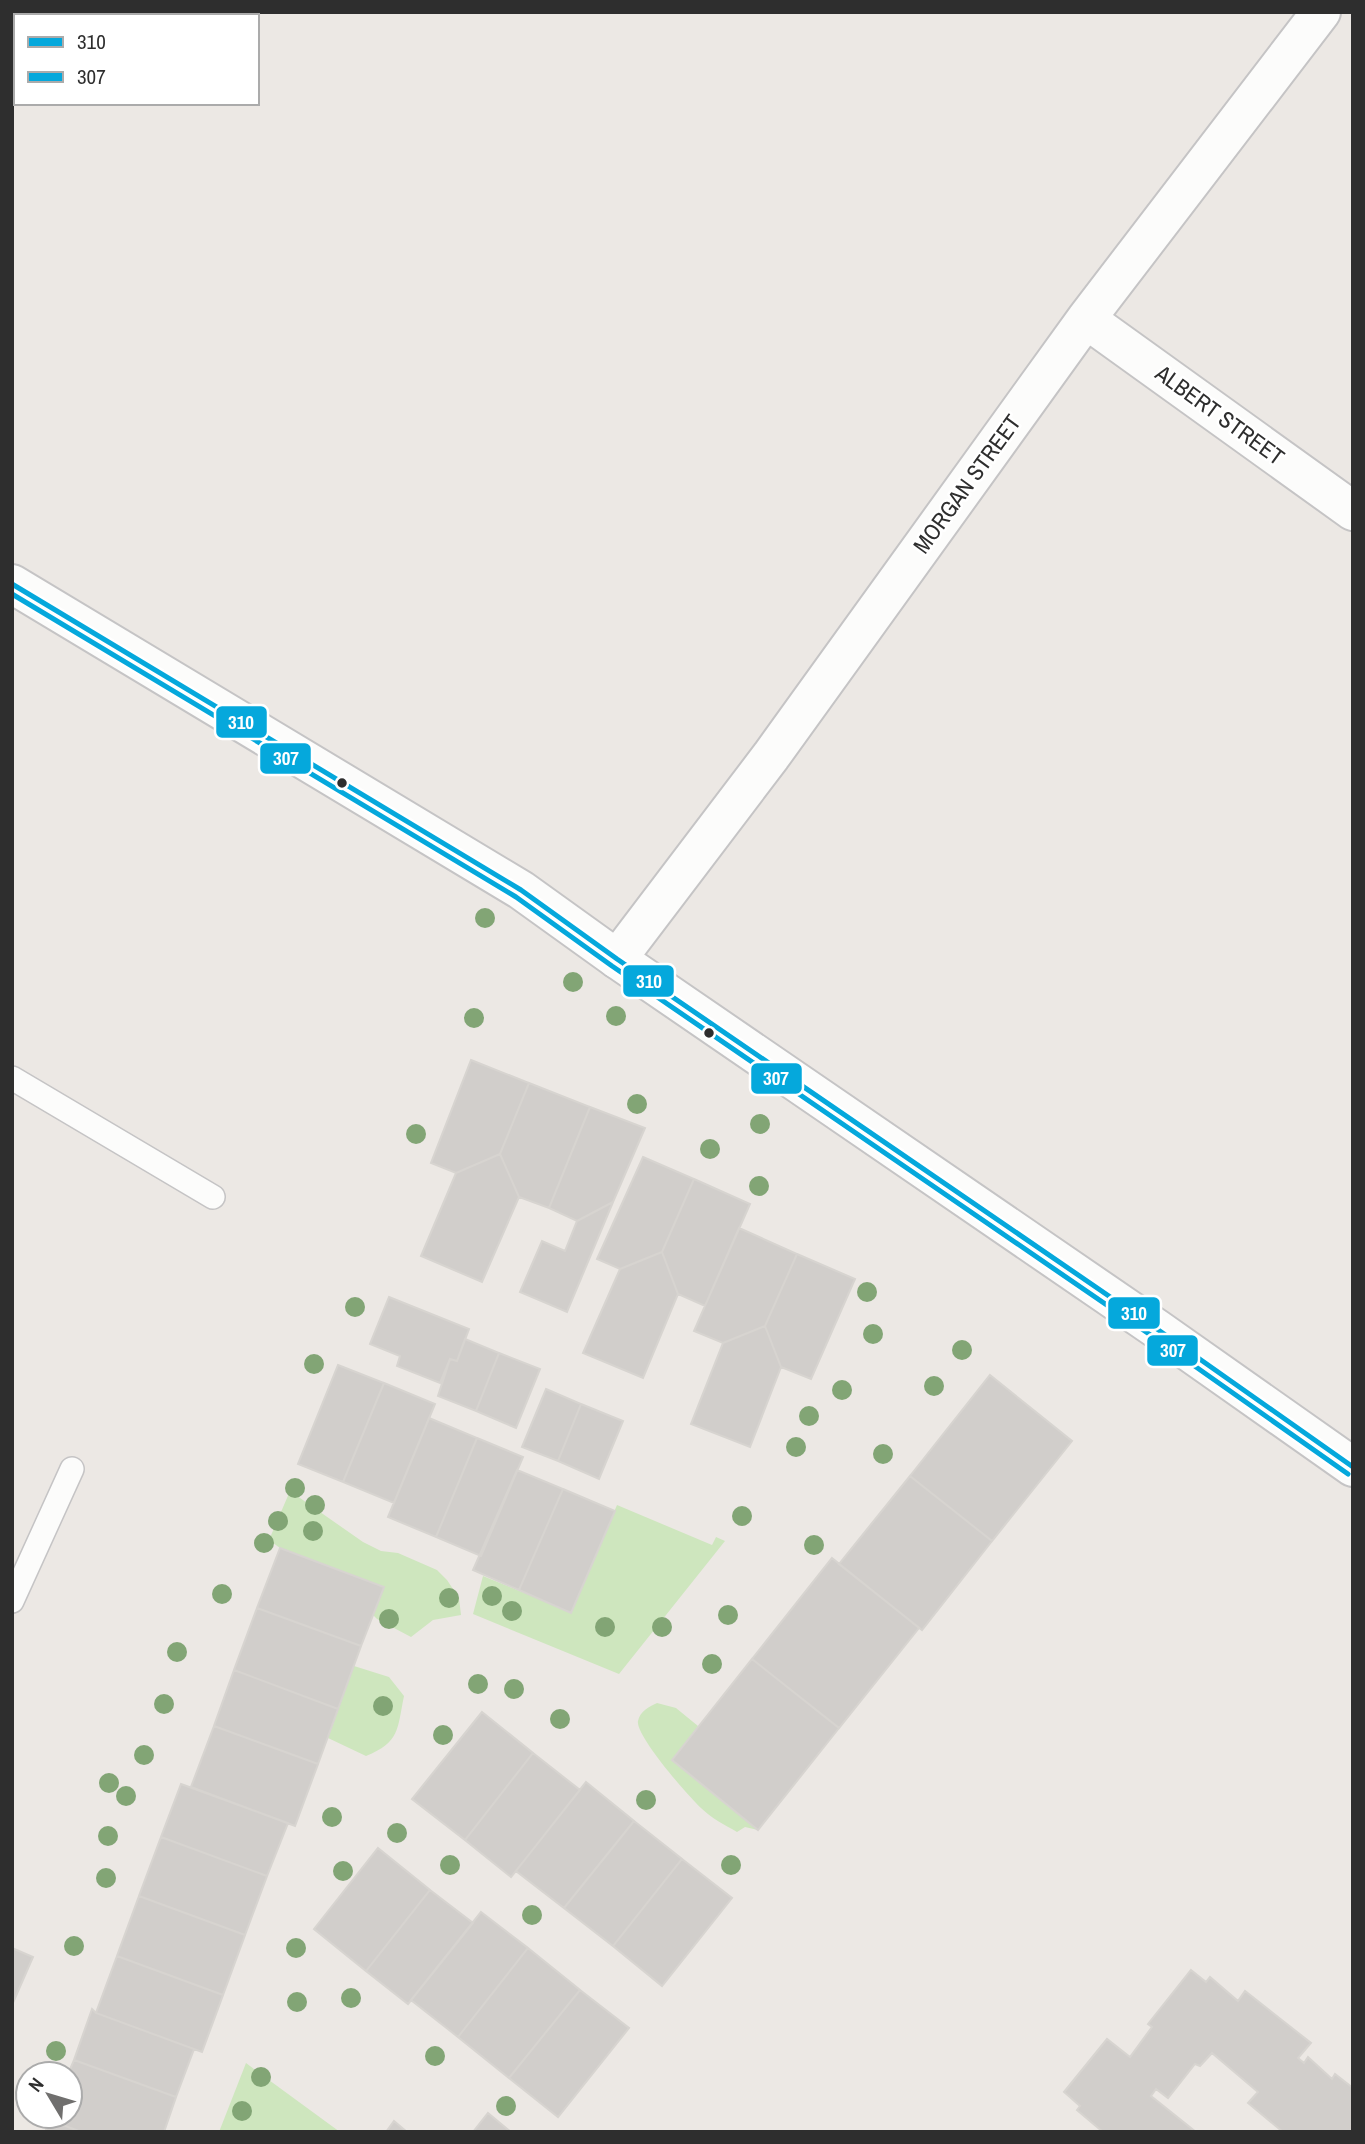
<svg xmlns="http://www.w3.org/2000/svg" width="1365" height="2144" viewBox="0 0 1365 2144" font-family="'Archivo Narrow',sans-serif">
  <rect width="100%" height="100%" fill="#ece8e4"/>
  <!-- green -->
  <path fill="#cee6be" d="M 290,1491 L 363,1542 L 381,1551 L 398,1553 L 437,1570 L 447,1580 L 459,1598 L 461,1615 L 433,1620 L 411,1637 L 377,1619 L 373,1615 L 383,1587 L 280,1548 L 269,1540 Z
    M 617,1505 L 712,1545 L 716,1537 L 725,1541 L 619,1674 L 473,1614 L 483,1576 L 571,1612 Z
    M 354,1666 L 389,1677 L 404,1696 C 397,1730 400,1742 366,1756 L 328,1738 Z
    M 657,1703 L 676,1708 L 698,1726 L 672,1760 L 758,1830 L 745,1827 L 737,1832 C 725,1825 711,1818 701,1808 C 688,1796 635,1735 638,1721 C 640,1711 649,1707 657,1703 Z
    M 246,2063 L 258,2072 L 340,2132 L 219,2132 Z"/>
  <!-- building -->
  <path fill="#d1cecb" stroke="#d7d4d0" stroke-width="2" d="M 471,1060 L 529,1083 L 500,1154 L 456,1173 L 431,1163 Z
    M 529,1083 L 590,1107 L 549,1208 L 519,1197 L 500,1154 Z
    M 590,1107 L 645,1128 L 613,1202 L 577,1221 L 549,1208 Z
    M 500,1154 L 519,1197 L 482,1282 L 421,1256 L 456,1173 Z
    M 643,1157 L 694,1179 L 662,1252 L 620,1269 L 597,1259 Z
    M 694,1179 L 750,1204 L 705,1306 L 678,1294 L 662,1252 Z
    M 613,1202 L 567,1312 L 520,1292 L 542,1241 L 565,1251 L 577,1221 Z
    M 739,1228 L 797,1254 L 765,1326 L 723,1343 L 694,1331 Z
    M 662,1252 L 678,1294 L 643,1378 L 583,1353 L 620,1269 Z
    M 797,1254 L 855,1279 L 811,1379 L 781,1367 L 765,1326 Z
    M 389,1297 L 469,1329 L 457,1361 L 450,1359 L 440,1383 L 397,1366 L 400,1356 L 370,1344 Z
    M 765,1326 L 781,1367 L 750,1447 L 691,1424 L 723,1343 Z
    M 465,1339 L 499,1353 L 476,1411 L 438,1396 L 450,1359 L 457,1361 Z
    M 499,1353 L 540,1369 L 516,1428 L 476,1411 Z
    M 338,1365 L 384,1383 L 343,1482 L 298,1464 Z
    M 990,1375 L 1072,1441 L 992,1541 L 910,1476 Z
    M 384,1383 L 435,1404 L 394,1503 L 343,1482 Z
    M 546,1389 L 581,1404 L 558,1461 L 522,1447 Z
    M 581,1404 L 623,1421 L 599,1479 L 558,1461 Z
    M 429,1418 L 477,1438 L 436,1537 L 388,1517 Z
    M 477,1438 L 523,1457 L 481,1556 L 436,1537 Z
    M 517,1470 L 563,1489 L 519,1590 L 473,1570 Z
    M 910,1476 L 992,1541 L 922,1630 L 839,1564 Z
    M 563,1489 L 615,1511 L 571,1613 L 519,1590 Z
    M 280,1548 L 384,1587 L 361,1646 L 257,1608 Z
    M 832,1558 L 919,1628 L 839,1728 L 752,1659 Z
    M 257,1608 L 361,1646 L 338,1709 L 234,1670 Z
    M 752,1659 L 839,1728 L 758,1830 L 672,1760 Z
    M 234,1670 L 338,1709 L 318,1764 L 214,1726 Z
    M 482,1712 L 533,1753 L 465,1840 L 412,1799 Z
    M 214,1726 L 318,1764 L 295,1826 L 191,1787 Z
    M 533,1753 L 580,1790 L 511,1877 L 465,1840 Z
    M 586,1782 L 634,1821 L 564,1908 L 516,1871 Z
    M 181,1784 L 288,1823 L 267,1876 L 161,1837 Z
    M 634,1821 L 682,1859 L 613,1946 L 564,1908 Z
    M 161,1837 L 267,1876 L 245,1935 L 139,1896 Z
    M 378,1848 L 430,1890 L 366,1971 L 314,1929 Z
    M 682,1859 L 732,1898 L 662,1986 L 613,1946 Z
    M 430,1890 L 473,1923 L 408,2004 L 366,1971 Z
    M 139,1896 L 245,1935 L 223,1995 L 117,1956 Z
    M 481,1912 L 528,1948 L 458,2037 L 411,2000 Z
    M 12,1948 L 33,1957 L 12,2005 Z
    M 528,1948 L 580,1990 L 509,2078 L 458,2037 Z
    M 117,1956 L 223,1995 L 202,2052 L 96,2013 Z
    M 1191,1970 L 1206,1982 L 1210,1977 L 1238,2001 L 1245,1991 L 1311,2043 L 1298,2058 L 1304,2063 L 1308,2057 L 1332,2079 L 1335,2074 L 1353,2088 L 1353,2132 L 1283,2132 L 1248,2103 L 1258,2092 L 1212,2053 L 1200,2066 L 1195,2064 L 1168,2098 L 1156,2089 L 1151,2096 L 1196,2132 L 1103,2132 L 1077,2110 L 1080,2106 L 1064,2092 L 1107,2039 L 1130,2057 L 1152,2027 L 1148,2024 Z
    M 580,1990 L 629,2028 L 558,2117 L 509,2078 Z
    M 92,2009 L 96,2013 L 194,2049 L 176,2097 L 74,2060 Z
    M 74,2060 L 176,2097 L 164,2132 L 81,2132 L 50,2120 L 51,2116 L 70,2116 L 70,2074 L 68,2074 Z
    M 488,2113 L 511,2132 L 473,2132 Z
    M 50,2120 L 81,2132 L 45,2132 Z
    M 394,2121 L 407,2132 L 386,2132 Z"/>
  <g fill="none" stroke-linecap="round" stroke-linejoin="round">
    <defs>
      <path id="service" d="M 12,1078 L 213,1197
        M 12,1601 L 72,1469"/>
      <path id="minor" d="M 1086,319 L 1353,511
        M 617,959 L 771,756 L 1086,319 L 1321,12"/>
      <path id="tertiary" d="M 12,584 L 521,890 L 617,959 L 1157,1329 L 1353,1467"/>
    </defs>
    <!-- service casing -->
    <use href="#service" stroke="#c5c4c5" stroke-width="26"/>
    <!-- minor casing -->
    <use href="#minor" stroke="#c5c4c5" stroke-width="42"/>
    <!-- tertiary casing -->
    <use href="#tertiary" stroke="#c5c4c5" stroke-width="42"/>
    <!-- service -->
    <use href="#service" stroke="#fcfcfb" stroke-width="23"/>
    <!-- minor -->
    <use href="#minor" stroke="#fcfcfb" stroke-width="38"/>
    <!-- tertiary -->
    <use href="#tertiary" stroke="#fcfcfb" stroke-width="38"/>
    <defs>
      <path id="bus-1" d="M 12,584 L 521,890 L 617,959 L 1157,1329 L 1353,1467"/>
      <path id="bus-2" d="M 12,594 L 516,897 L 612,966 L 1152,1336 L 1348,1474"/>
    </defs>
    <!-- bus-1 casing -->
    <use href="#bus-1" stroke="#fff" stroke-width="10"/>
    <!-- bus-2 casing -->
    <use href="#bus-2" stroke="#fff" stroke-width="10"/>
    <!-- bus-1 -->
    <use href="#bus-1" stroke="#05a8dc" stroke-width="5"/>
    <!-- bus-2 -->
    <use href="#bus-2" stroke="#05a8dc" stroke-width="5"/>
  </g>
  <!-- trees -->
  <g fill="#82a575">
    <circle cx="485" cy="918" r="10"/>
    <circle cx="573" cy="982" r="10"/>
    <circle cx="616" cy="1016" r="10"/>
    <circle cx="474" cy="1018" r="10"/>
    <circle cx="637" cy="1104" r="10"/>
    <circle cx="760" cy="1124" r="10"/>
    <circle cx="416" cy="1134" r="10"/>
    <circle cx="710" cy="1149" r="10"/>
    <circle cx="759" cy="1186" r="10"/>
    <circle cx="867" cy="1292" r="10"/>
    <circle cx="355" cy="1307" r="10"/>
    <circle cx="873" cy="1334" r="10"/>
    <circle cx="962" cy="1350" r="10"/>
    <circle cx="314" cy="1364" r="10"/>
    <circle cx="934" cy="1386" r="10"/>
    <circle cx="842" cy="1390" r="10"/>
    <circle cx="809" cy="1416" r="10"/>
    <circle cx="796" cy="1447" r="10"/>
    <circle cx="883" cy="1454" r="10"/>
    <circle cx="295" cy="1488" r="10"/>
    <circle cx="315" cy="1505" r="10"/>
    <circle cx="742" cy="1516" r="10"/>
    <circle cx="278" cy="1521" r="10"/>
    <circle cx="313" cy="1531" r="10"/>
    <circle cx="264" cy="1543" r="10"/>
    <circle cx="814" cy="1545" r="10"/>
    <circle cx="222" cy="1594" r="10"/>
    <circle cx="492" cy="1596" r="10"/>
    <circle cx="449" cy="1598" r="10"/>
    <circle cx="512" cy="1611" r="10"/>
    <circle cx="728" cy="1615" r="10"/>
    <circle cx="389" cy="1619" r="10"/>
    <circle cx="605" cy="1627" r="10"/>
    <circle cx="662" cy="1627" r="10"/>
    <circle cx="177" cy="1652" r="10"/>
    <circle cx="712" cy="1664" r="10"/>
    <circle cx="478" cy="1684" r="10"/>
    <circle cx="514" cy="1689" r="10"/>
    <circle cx="164" cy="1704" r="10"/>
    <circle cx="383" cy="1706" r="10"/>
    <circle cx="560" cy="1719" r="10"/>
    <circle cx="443" cy="1735" r="10"/>
    <circle cx="144" cy="1755" r="10"/>
    <circle cx="109" cy="1783" r="10"/>
    <circle cx="126" cy="1796" r="10"/>
    <circle cx="646" cy="1800" r="10"/>
    <circle cx="332" cy="1817" r="10"/>
    <circle cx="397" cy="1833" r="10"/>
    <circle cx="108" cy="1836" r="10"/>
    <circle cx="450" cy="1865" r="10"/>
    <circle cx="731" cy="1865" r="10"/>
    <circle cx="343" cy="1871" r="10"/>
    <circle cx="106" cy="1878" r="10"/>
    <circle cx="532" cy="1915" r="10"/>
    <circle cx="74" cy="1946" r="10"/>
    <circle cx="296" cy="1948" r="10"/>
    <circle cx="351" cy="1998" r="10"/>
    <circle cx="297" cy="2002" r="10"/>
    <circle cx="56" cy="2051" r="10"/>
    <circle cx="435" cy="2056" r="10"/>
    <circle cx="261" cy="2077" r="10"/>
    <circle cx="506" cy="2106" r="10"/>
    <circle cx="242" cy="2111" r="10"/>
  </g>
  <!-- markers -->
  <g fill="#2e2e2e" stroke="#fff" stroke-width="2.5">
    <circle cx="342" cy="783" r="6"/>
    <circle cx="709" cy="1033" r="6"/>
  </g>
  <g text-anchor="middle" stroke-width="5" stroke-linejoin="round" paint-order="stroke">
    <!-- street labels -->
    <g font-size="23" fill="#2e2e2e" stroke="#fff">
      <text transform="translate(1220 415) rotate(36)" y="8">ALBERT STREET</text>
      <text transform="translate(967 484) rotate(-54)" y="8">MORGAN STREET</text>
    </g>
  </g>
  <g stroke="#fff" stroke-width="2.5">
    <rect x="215" y="705" width="53" height="34" rx="7" fill="#05a8dc"/>
    <rect x="259" y="742" width="53" height="33" rx="7" fill="#05a8dc"/>
    <rect x="622" y="964" width="53" height="34" rx="7" fill="#05a8dc"/>
    <rect x="750" y="1062" width="53" height="33" rx="7" fill="#05a8dc"/>
    <rect x="1107" y="1296" width="54" height="34" rx="7" fill="#05a8dc"/>
    <rect x="1146" y="1334" width="53" height="33" rx="7" fill="#05a8dc"/>
  </g>
  <g font-size="19" text-anchor="middle" font-weight="bold" fill="#fff">
    <text x="241" y="729">310</text>
    <text x="286" y="765">307</text>
    <text x="649" y="988">310</text>
    <text x="776" y="1085">307</text>
    <text x="1134" y="1320">310</text>
    <text x="1173" y="1357">307</text>
  </g>
  <!-- border -->
  <rect width="1365" height="2144" fill="none" stroke="#2e2e2e" stroke-width="28"/>
  <!-- legend -->
  <rect x="14" y="14" width="245" height="91" fill="#ffffff" stroke="#ababab" stroke-width="2"/>
  <rect x="28" y="37" width="35" height="10" fill="#05a8dc" stroke="#ababab" stroke-width="2"/>
  <text x="77" y="49" font-size="21" fill="#2e2e2e">310</text>
  <rect x="28" y="72" width="35" height="10" fill="#05a8dc" stroke="#ababab" stroke-width="2"/>
  <text x="77" y="84" font-size="21" fill="#2e2e2e">307</text>
  <!-- north arrow -->
  <g transform="translate(49 2095) rotate(308)"><circle r="33" fill="#ffffff" stroke="#ababab" stroke-width="2"/>
  <path d="M0-5L12 26L0 18L-12 26Z" fill="#706f6e"/>
  <text y="-10" font-size="19" font-weight="bold" text-anchor="middle" fill="#2e2e2e">N</text>
  </g>
</svg>
